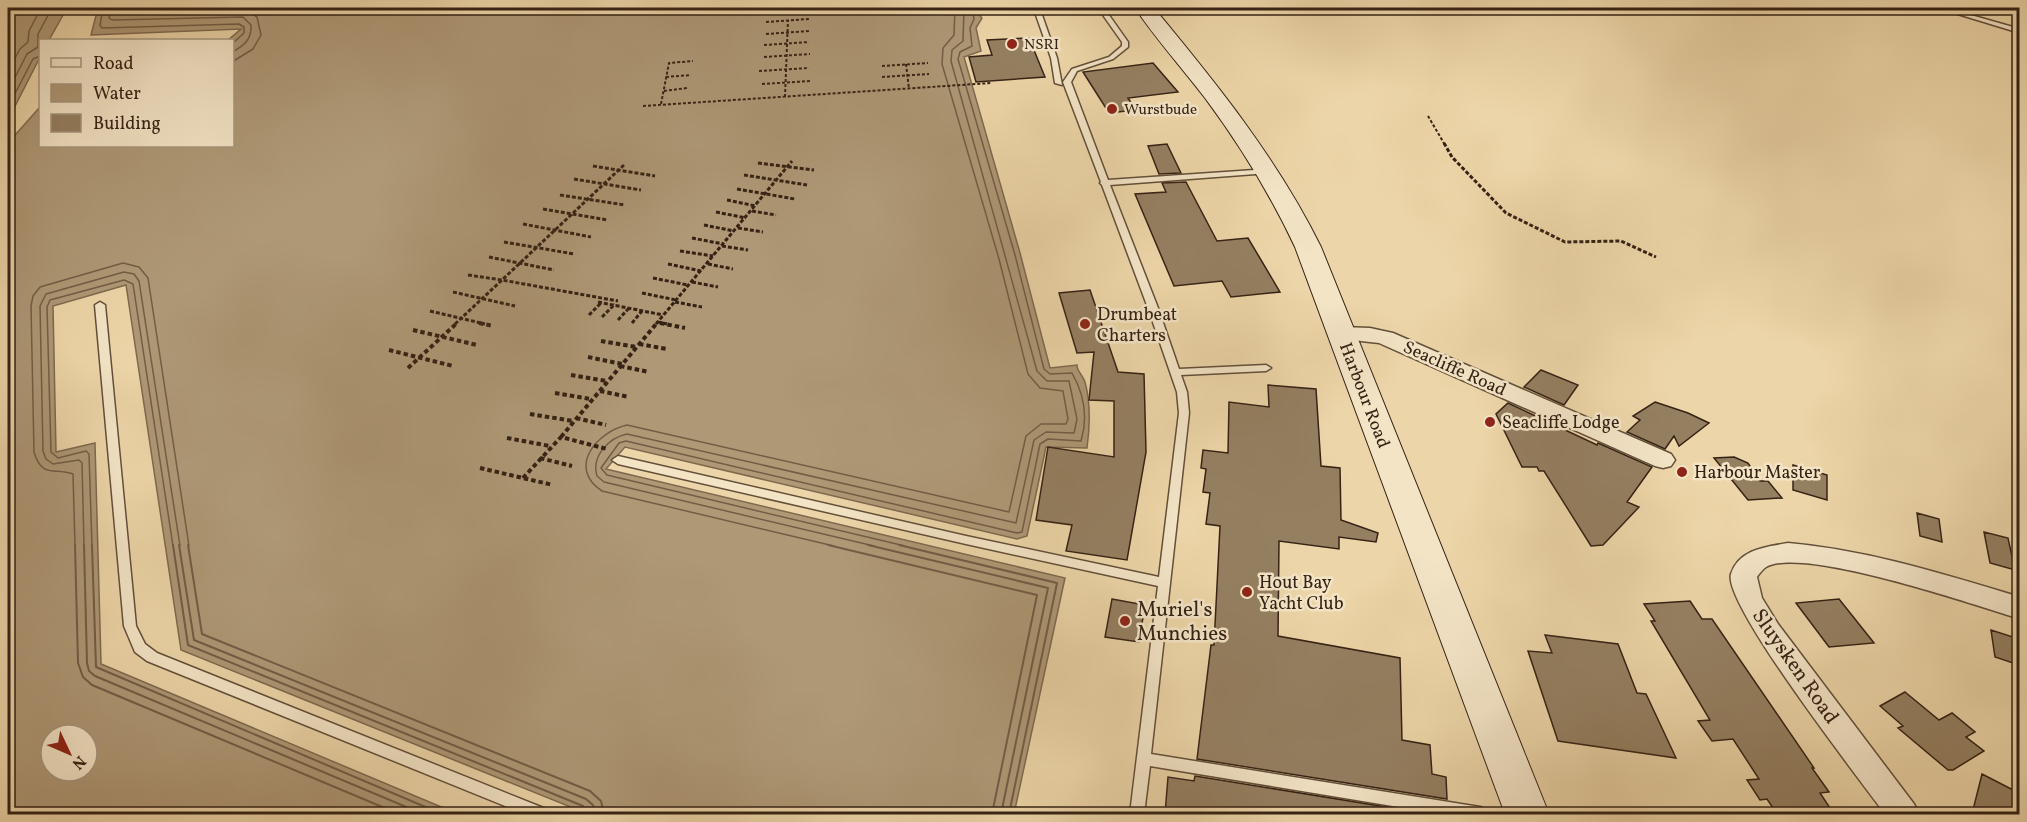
<svg xmlns="http://www.w3.org/2000/svg" width="2027" height="822" viewBox="0 0 2027 822" font-family="Vollkorn,serif">
  <rect width="100%" height="100%" fill="#ecd5a8"/>
  <filter id="stains"><feTurbulence type="fractalNoise" baseFrequency=".00333" numOctaves="4"/><feColorMatrix values="0 0 0 0 .2 0 0 0 0 .09 0 0 0 0 .02 0 0 0 .5 -.17"/></filter>
  <radialGradient id="worn" r=".72"><stop offset=".6" stop-color="#630" stop-opacity="0"/><stop offset="1" stop-color="#630" stop-opacity=".3"/></radialGradient>
  <!-- water -->
  <path fill="#ae9876" stroke="#7e694f" stroke-width="1.5" fill-rule="evenodd" d="M 8,8 L 67,8 L 49,40 L 40,40 L 40,57 L 8,120 Z
    M 98,8 L 979,8 L 977,12 L 982,18 L 976,28 L 981,51 L 964,57 L 1020,253 L 1050,368 L 1077,365 C 1077,372 1083,375 1085,382 C 1091,404 1090,426 1087,448 L 1046,447 L 1027,536 L 1017,539 L 625,447 L 606,469 L 1065,578 L 1014,814 L 588,814 L 181,650 L 126,285 L 53,306 L 56,452 L 95,443 L 101,664 L 458,814 L 8,814 L 8,143 L 40,107 L 40,146 L 232,146 L 232,40 L 205,40 L 228,40 L 241,29 L 91,35 ZM 51,735 L 87,735 L 87,771 L 51,771 Z"/>
  <g fill="none" stroke-linecap="round" stroke-linejoin="round">
    <!-- shore-far1 -->
    <path stroke="#725d46" stroke-width="1.5" d="M 103,8 L 100,25 L 102,28 L 239,24 L 244,27 L 244,33 L 232,44
      M 111,8 L 109,18 L 112,20 L 243,17 L 251,25 C 252,39 244,46 232,52
      M 120,8 L 123,11 L 217,8
      M 232,62 L 253,49 L 261,35 L 257,17 L 243,8
      M 8,71 L 20,49 L 28,42 L 29,31 L 41,8
      M 8,91 L 27,54 L 38,47 L 38,34 L 52,8
      M 8,107 L 33,59 L 40,56
      M 75,546 L 73,474 C 55,467 42,479 34,452 L 31,306 L 33,296 L 40,287 L 123,263 L 139,267 L 148,278 L 189,546
      M 84,546 L 82,463 L 79,460 L 53,464 L 46,459 L 43,451 L 40,306 L 46,294 L 124,272 L 134,274 L 139,281 L 180,546
      M 92,546 L 89,454 L 86,451 L 58,458 L 51,452 L 47,307 L 50,300 L 124,280 L 133,284 L 173,546
      M 834,546 L 602,491 C 567,468 596,432 627,425 L 1009,512 L 1026,436 L 1041,424 L 1066,424 L 1068,419 L 1063,391 L 1040,388 L 1028,374 L 999,259 L 942,64 L 943,48 L 954,35 L 955,8
      M 874,546 L 604,482 L 597,476 C 591,457 608,438 627,434 L 1016,523 L 1034,440 L 1046,432 L 1074,433 L 1077,419 L 1069,381 L 1047,381 L 1037,371 L 951,61 L 952,50 L 963,41 L 964,8
      M 905,546 L 607,475 L 601,468 L 619,443 L 626,441 L 1017,533 L 1022,532 L 1040,444 L 1048,439 L 1081,441 C 1088,418 1084,394 1072,373 L 1050,374 L 1044,369 L 1015,255 L 958,59 L 960,52 L 972,46 L 970,28 L 974,19 L 972,8"/>
    <!-- shore -->
    <path stroke="#725d46" stroke-width="2" d="M 75,545 L 78,663 L 83,677 L 92,685 L 399,814
      M 84,545 L 87,663 L 89,671 L 95,676 L 423,814
      M 92,545 L 96,667 L 442,814
      M 173,545 L 188,645 L 583,806 L 587,814
      M 179,545 L 194,640 L 586,799 L 593,805 L 595,814
      M 188,545 L 202,634 L 590,791 L 601,801 L 604,814
      M 828,545 L 1037,595 L 992,814
      M 868,545 L 1048,588 L 1001,814
      M 899,545 L 1057,583 L 1009,814"/>
  </g>
  <!-- building -->
  <path fill="#947f61" stroke="#352215" stroke-width="1.5" d="M 1029,38 L 1045,77 L 976,82 L 969,57 L 992,55 L 987,40 Z
    M 1153,63 L 1178,92 L 1128,98 L 1136,110 L 1109,113 L 1083,72 Z
    M 1167,144 L 1181,173 L 1159,174 L 1148,146 Z
    M 1186,182 L 1217,241 L 1248,238 L 1280,292 L 1231,297 L 1222,281 L 1174,286 L 1135,194 L 1166,192 L 1162,183 Z
    M 1090,290 L 1118,372 L 1144,374 L 1146,452 L 1127,560 L 1066,551 L 1072,525 L 1036,520 L 1048,447 L 1114,457 L 1114,401 L 1089,400 L 1094,352 L 1077,353 L 1059,293 Z
    M 1541,370 L 1578,385 L 1564,405 L 1524,387 Z
    M 1268,385 L 1316,389 L 1321,466 L 1340,468 L 1341,520 L 1378,533 L 1376,542 L 1339,537 L 1339,549 L 1279,541 L 1278,636 L 1400,658 L 1402,740 L 1430,745 L 1432,774 L 1446,777 L 1447,799 L 1197,759 L 1211,645 L 1214,645 L 1220,526 L 1206,524 L 1210,493 L 1203,492 L 1206,469 L 1201,468 L 1203,450 L 1228,453 L 1229,402 L 1269,407 Z
    M 1655,402 L 1688,413 L 1709,423 L 1679,446 L 1674,436 L 1665,449 L 1627,432 L 1640,420 L 1633,416 Z
    M 1508,403 L 1597,445 L 1598,443 L 1652,467 L 1627,502 L 1639,507 L 1603,545 L 1591,546 L 1544,471 L 1539,471 L 1537,467 L 1522,467 L 1496,414 Z
    M 1734,457 L 1748,463 L 1760,481 L 1768,481 L 1782,498 L 1748,500 L 1714,458 Z
    M 1793,465 L 1827,475 L 1827,500 L 1793,490 Z
    M 1917,513 L 1939,519 L 1942,542 L 1920,536 Z
    M 1984,532 L 2008,538 L 2015,570 L 1990,563 Z
    M 1112,599 L 1145,605 L 1139,642 L 1105,637 Z
    M 1839,599 L 1874,643 L 1829,647 L 1796,603 Z
    M 1690,601 L 1702,619 L 1712,619 L 1814,768 L 1812,768 L 1829,792 L 1820,793 L 1834,814 L 1777,814 L 1767,799 L 1760,800 L 1747,780 L 1759,779 L 1733,739 L 1712,741 L 1698,721 L 1710,720 L 1651,621 L 1655,621 L 1644,604 Z
    M 1991,630 L 2019,639 L 2019,665 L 1995,657 Z
    M 1545,635 L 1618,644 L 1637,693 L 1646,694 L 1676,758 L 1558,741 L 1528,651 L 1552,653 Z
    M 1905,692 L 1939,720 L 1952,713 L 1975,732 L 1966,737 L 1984,751 L 1953,770 L 1948,770 L 1898,728 L 1903,726 L 1880,706 Z
    M 1982,774 L 2019,793 L 2019,814 L 1972,814 Z
    M 1195,776 L 1430,814 L 1165,814 L 1168,777 L 1194,781 Z"/>
  <g fill="none" stroke-linecap="round" stroke-linejoin="round">
    <defs>
      <path id="lane" d="M 1036,8 L 1042,8 L 1042,15 L 1057,58 L 1062,85 L 1055,83 L 1051,58 L 1036,15 Z
        M 1098,8 L 1104,8 L 1128,42 L 1128,47 L 1113,59 L 1077,71 L 1071,82 L 1108,180 L 1269,169 L 1273,171 L 1269,173 L 1110,185 L 1158,308 L 1179,369 L 1266,365 L 1271,368 L 1266,371 L 1181,375 L 1187,392 L 1189,413 L 1151,754 L 1480,807 L 1485,809 L 1487,814 L 1441,814 L 1150,766 L 1144,814 L 1130,814 L 1158,586 L 966,544 L 618,464 L 612,460 L 618,456 L 966,536 L 1159,577 L 1179,413 L 1177,392 L 1148,308 L 1102,185 L 1100,183 L 1101,182 L 1063,82 L 1072,69 L 1109,57 L 1122,46 L 1122,42 Z
        M 1938,8 L 1946,8 L 2020,29 L 2020,33 Z
        M 100,302 L 105,305 L 136,626 L 145,644 L 157,653 L 546,809 L 548,814 L 525,814 L 147,661 L 135,652 L 124,626 L 95,305 Z"/>
      <path id="street" d="M 1341,327 L 1370,328 L 1393,333 L 1671,454 L 1675,460 L 1671,466 L 1663,468 L 1655,466 L 1379,343 L 1334,338 L 1331,333 L 1334,328 Z
        M 1788,543 C 1868,550 1943,574 2020,597 L 2020,619 C 1975,605 1803,546 1766,567 C 1763,569 1759,574 1757,577 L 1762,598 L 1778,624 L 1914,804 L 1919,814 L 1885,814 C 1861,781 1722,603 1731,574 C 1739,549 1766,547 1788,543 Z"/>
      <path id="secondary" d="M 1135,8 L 1154,8 C 1216,83 1277,158 1321,247 L 1549,814 L 1505,814 L 1295,247 C 1270,194 1240,145 1205,98 C 1182,68 1156,39 1135,8 Z"/>
    </defs>
    <!-- lane casing -->
    <use href="#lane" stroke="#634f3a" stroke-width="3"/>
    <!-- street casing -->
    <use href="#street" stroke="#634f3a" stroke-width="3"/>
    <!-- secondary casing -->
    <use href="#secondary" stroke="#352215" stroke-width="2"/>
    <!-- path-far2 -->
    <path stroke="#352215" stroke-width="2" stroke-dasharray="3 2" stroke-linecap="butt" d="M 766,22 L 809,19
      M 766,34 L 810,31
      M 764,45 L 809,42
      M 764,57 L 810,54
      M 906,64 L 909,89
      M 882,66 L 928,63
      M 759,71 L 809,68
      M 666,77 L 691,75
      M 882,77 L 929,74
      M 762,84 L 810,81
      M 664,91 L 687,88
      M 785,97 L 788,20
      M 661,104 L 669,63 L 693,61
      M 643,106 L 991,83
      M 1428,116 L 1445,145"/>
    <!-- path-far1 -->
    <path stroke="#352215" stroke-width="3" stroke-dasharray="4 2" stroke-linecap="butt" d="M 1444,143 L 1452,157 L 1506,213 L 1565,242 L 1621,241 L 1656,257
      M 758,163 L 814,170
      M 593,166 L 655,176
      M 744,175 L 807,185
      M 574,179 L 641,190
      M 737,189 L 795,199
      M 560,195 L 625,205
      M 727,200 L 756,206
      M 543,209 L 608,220
      M 752,211 L 776,215
      M 716,212 L 746,218
      M 523,224 L 591,237
      M 704,225 L 734,231
      M 738,228 L 763,232
      M 692,238 L 723,244
      M 504,242 L 574,254
      M 722,246 L 748,250
      M 680,251 L 713,256
      M 489,257 L 554,270
      M 668,264 L 701,271
      M 708,264 L 733,269
      M 468,275 L 502,280 L 625,164
      M 653,278 L 688,285
      M 692,282 L 718,287
      M 453,292 L 515,306
      M 642,293 L 676,300
      M 598,302 L 663,315
      M 675,302 L 702,307
      M 430,311 L 485,324
      M 589,315 L 601,303
      M 602,317 L 615,304
      M 618,320 L 629,308
      M 658,322 L 667,324
      M 632,323 L 642,311
      M 455,324 L 502,280 L 618,301
      M 656,324 L 792,161"/>
    <!-- path -->
    <path stroke="#352215" stroke-width="4" stroke-dasharray="4.5 3" stroke-linecap="butt" d="M 479,323 L 493,326
      M 660,323 L 685,328
      M 413,330 L 477,345
      M 601,341 L 636,347
      M 639,344 L 667,349
      M 389,350 L 453,366
      M 588,357 L 622,364
      M 620,366 L 649,372
      M 408,368 L 457,323
      M 571,375 L 607,381
      M 600,391 L 629,397
      M 555,393 L 591,399
      M 530,414 L 573,421
      M 576,418 L 606,425
      M 561,437 L 657,323
      M 507,438 L 550,446
      M 540,458 L 572,466
      M 480,468 L 553,485
      M 523,478 L 561,437 L 607,449"/>
    <!-- lane -->
    <use href="#lane" fill="#f3e4c6" fill-rule="evenodd"/>
    <!-- street -->
    <use href="#street" fill="#f3e4c6" fill-rule="evenodd"/>
    <!-- secondary -->
    <use href="#secondary" fill="#f3e4c6" fill-rule="evenodd"/>
  </g>
  <!-- markers -->
  <g fill="#8f2418" stroke="#f3e4c6" stroke-width="2">
    <circle cx="1012" cy="44" r="6"/>
    <circle cx="1112" cy="109" r="6"/>
    <circle cx="1085" cy="324" r="6"/>
    <circle cx="1490" cy="422" r="6"/>
    <circle cx="1682" cy="472" r="6"/>
    <circle cx="1247" cy="592" r="6"/>
    <circle cx="1125" cy="621" r="6"/>
  </g>
  <g text-anchor="middle" stroke-width="5" stroke-linejoin="round" paint-order="stroke">
    <!-- far-poi labels -->
    <g font-size="15" fill="#352215" stroke="#f3e4c6" text-anchor="start">
      <text x="1024" y="49">NSRI</text>
      <text x="1124" y="114">Wurstbude</text>
    </g>
    <!-- poi labels -->
    <g font-size="18" fill="#352215" stroke="#f3e4c6" text-anchor="start">
      <text x="1097" y="320">Drumbeat<tspan x="1097" dy="21">Charters</tspan></text>
      <text x="1502" y="428">Seacliffe Lodge</text>
      <text x="1694" y="478">Harbour Master</text>
      <text x="1259" y="588">Hout Bay<tspan x="1259" dy="21">Yacht Club</tspan></text>
    </g>
    <!-- street labels -->
    <g font-size="18" fill="#352215" stroke="#f3e4c6">
      <text transform="translate(1455 368) rotate(24)" y="6">Seacliffe Road</text>
      <text transform="translate(1365 395) rotate(69)" y="6">Harbour Road</text>
    </g>
    <!-- near-poi labels -->
    <g font-size="21" fill="#352215" stroke="#f3e4c6" text-anchor="start">
      <text x="1137" y="616">Muriel's<tspan x="1137" dy="24">Munchies</tspan></text>
    </g>
    <!-- near-street labels -->
    <g font-size="21" fill="#352215" stroke="#f3e4c6">
      <text transform="translate(1796 666) rotate(55)" y="7">Sluysken Road</text>
    </g>
  </g>
  <!-- margin -->
  <rect width="2027" height="822" fill="none" stroke="#ecd5a8" stroke-width="30"/>
  <rect x="9" y="9" width="2009" height="804" fill="none" stroke="#352215" stroke-width="3"/>
  <rect x="15" y="15" width="1997" height="792" fill="none" stroke="#352215" stroke-width="1.5"/>
  <!-- legend -->
  <rect x="39" y="39" width="195" height="108" fill="#f3e4c6" stroke="#a7967f" stroke-width="1.5"/>
  <rect x="51" y="58" width="30" height="9" fill="#f3e4c6" stroke="#a7967f" stroke-width="1.5"/>
  <text x="93" y="69" font-size="18" fill="#352215">Road</text>
  <rect x="51" y="84" width="30" height="18" fill="#ae9876" stroke="#a7967f" stroke-width="1.5"/>
  <text x="93" y="99" font-size="18" fill="#352215">Water</text>
  <rect x="51" y="114" width="30" height="18" fill="#947f61" stroke="#a7967f" stroke-width="1.5"/>
  <text x="93" y="129" font-size="18" fill="#352215">Building</text>
  <!-- north arrow -->
  <g transform="translate(69 753) rotate(134)"><circle r="28" fill="#f3e4c6" stroke="#a7967f" stroke-width="1.5"/>
  <path d="M0-4.5L10 22L0 15L-10 22Z" fill="#8f2418"/>
  <text y="-9" font-size="16" font-weight="bold" text-anchor="middle" fill="#352215">N</text>
  </g>
  <rect width="100%" height="100%" filter="url(#stains)"/>
  <rect width="100%" height="100%" fill="url(#worn)"/>
</svg>
